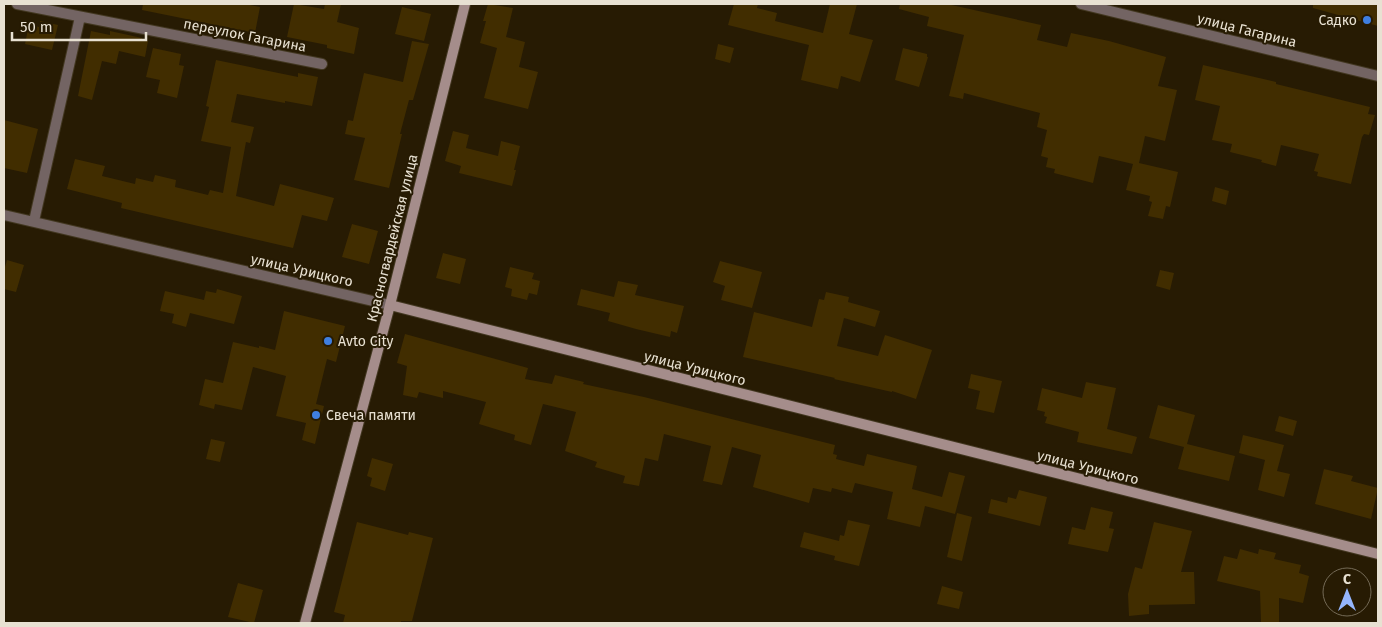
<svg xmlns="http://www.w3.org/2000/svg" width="1382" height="627" viewBox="0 0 1382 627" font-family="'Fira Sans',sans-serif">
  <rect width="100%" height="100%" fill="#271b03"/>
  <!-- building -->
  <path fill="#412d00" d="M 143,4 L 245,4 L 260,7 L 255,33 L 142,10 Z
    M 294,4 L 324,9 L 325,4 L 341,4 L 337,22 L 359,28 L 354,54 L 327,48 L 327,45 L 287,37 Z
    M 488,4 L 513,8 L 506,37 L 525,42 L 519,67 L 538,72 L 528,109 L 484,98 L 497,48 L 480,43 L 486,21 L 483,21 Z
    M 734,4 L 758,4 L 757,8 L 777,13 L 775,21 L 823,33 L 830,4 L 857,4 L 849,34 L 873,40 L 860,82 L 841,76 L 838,89 L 801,80 L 809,45 L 728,25 Z
    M 900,4 L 947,4 L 1041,25 L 1037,40 L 1067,47 L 1071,33 L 1109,41 L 1166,57 L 1158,86 L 1177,90 L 1165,141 L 1145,136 L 1139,163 L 1178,172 L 1170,207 L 1166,206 L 1163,219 L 1148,216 L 1152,202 L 1149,201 L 1150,196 L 1126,190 L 1133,164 L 1099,156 L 1093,183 L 1054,173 L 1055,169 L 1046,167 L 1048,158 L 1041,156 L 1047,130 L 1037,127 L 1040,113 L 964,93 L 963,99 L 949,96 L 964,35 L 927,26 L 929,17 L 899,9 Z
    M 1313,4 L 1378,4 L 1378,26 L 1313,8 Z
    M 402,7 L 431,14 L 424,41 L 395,34 Z
    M 40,21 L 58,25 L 52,50 L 25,44 L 29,24 L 39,27 Z
    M 91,31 L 110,35 L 110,31 L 142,38 L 142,40 L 148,41 L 145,57 L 119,51 L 116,64 L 102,61 L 92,100 L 78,96 Z
    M 412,41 L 429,44 L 413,100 L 409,100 L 400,134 L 402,134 L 389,188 L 354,180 L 365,138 L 345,134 L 348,120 L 353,121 L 364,73 L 403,82 Z
    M 718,44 L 734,48 L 730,63 L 715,59 Z
    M 153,48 L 181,54 L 179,65 L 184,66 L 177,98 L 157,93 L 160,80 L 146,77 Z
    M 903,48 L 927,54 L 927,57 L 928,57 L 919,87 L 895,80 Z
    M 216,60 L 298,77 L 298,73 L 318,77 L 312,106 L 285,101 L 285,103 L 237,94 L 231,122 L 254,127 L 250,143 L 246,142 L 236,196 L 274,206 L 280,184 L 334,198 L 327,221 L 302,215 L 293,248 L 121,208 L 122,203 L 67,189 L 75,159 L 105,166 L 102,176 L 135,184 L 136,178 L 153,182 L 155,175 L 176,180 L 175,187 L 208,195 L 210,190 L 223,193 L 231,147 L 201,141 L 209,107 L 206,106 Z
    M 1203,65 L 1276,82 L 1276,84 L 1370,107 L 1368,114 L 1375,115 L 1369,135 L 1364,134 L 1362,137 L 1351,184 L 1317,176 L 1318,172 L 1314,171 L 1319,154 L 1281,145 L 1276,166 L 1261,162 L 1262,160 L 1230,152 L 1232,144 L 1212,140 L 1220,106 L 1195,100 Z
    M 4,120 L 38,129 L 27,173 L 4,168 Z
    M 453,131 L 469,135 L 466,148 L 498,156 L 501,141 L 520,146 L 514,170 L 516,170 L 512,186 L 459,173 L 461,166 L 445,161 Z
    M 1215,187 L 1229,191 L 1226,205 L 1212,201 Z
    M 352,224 L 378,231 L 369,264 L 342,257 Z
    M 443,253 L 466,259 L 460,284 L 436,278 Z
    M 7,260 L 24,265 L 16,292 L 4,289 L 4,270 Z
    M 720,261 L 762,272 L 752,308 L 721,300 L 725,286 L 713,282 Z
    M 510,267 L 534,273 L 532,279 L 540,281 L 537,295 L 529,293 L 527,300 L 511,296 L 512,289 L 505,287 Z
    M 1160,270 L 1174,273 L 1170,290 L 1156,286 Z
    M 618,281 L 638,285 L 635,295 L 684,306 L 677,333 L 671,331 L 670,337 L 636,329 L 608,321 L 610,313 L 577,305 L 581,289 L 614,297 Z
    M 217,289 L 242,296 L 234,324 L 190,313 L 186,327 L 172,323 L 174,314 L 160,311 L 165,291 L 204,300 L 206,291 L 216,293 Z
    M 826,292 L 849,297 L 848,302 L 880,311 L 875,327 L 844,318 L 837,346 L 878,356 L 885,335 L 932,350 L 916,399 L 892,391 L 892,392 L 852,383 L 834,379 L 835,378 L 743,357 L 754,312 L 812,327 L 819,299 L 824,300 Z
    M 284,311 L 345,326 L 336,362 L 327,359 L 316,404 L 324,406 L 315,444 L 302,440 L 306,423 L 276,416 L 286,376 L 253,367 L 242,410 L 215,404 L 214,409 L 199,405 L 205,379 L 223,383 L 233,342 L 259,348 L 259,346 L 275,350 Z
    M 405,334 L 528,368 L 525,379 L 552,384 L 555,375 L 584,382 L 583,384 L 644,397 L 835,445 L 833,454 L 837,455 L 836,459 L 864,466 L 867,454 L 917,466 L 912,489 L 942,497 L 949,472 L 965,476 L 955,514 L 925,506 L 920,527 L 887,519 L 893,492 L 855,483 L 852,493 L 832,488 L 831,492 L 813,488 L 809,503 L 753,487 L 761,455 L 732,447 L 722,485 L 703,481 L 711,446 L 664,434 L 658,461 L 645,458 L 639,486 L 623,483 L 625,476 L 595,467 L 597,462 L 565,451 L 576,412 L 543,404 L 531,445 L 514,440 L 515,435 L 479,424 L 486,402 L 443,391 L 443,398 L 419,392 L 417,398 L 403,395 L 407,366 L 397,363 Z
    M 971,374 L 1002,381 L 994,413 L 976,409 L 980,391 L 968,388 Z
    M 1086,382 L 1116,388 L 1107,429 L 1137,437 L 1132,454 L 1077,442 L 1079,432 L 1045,423 L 1047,417 L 1044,416 L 1045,412 L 1037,410 L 1042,388 L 1082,398 Z
    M 1158,405 L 1195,415 L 1187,444 L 1235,456 L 1229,481 L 1178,469 L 1184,447 L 1149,438 Z
    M 1279,416 L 1297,421 L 1293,436 L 1275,431 Z
    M 1243,435 L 1284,445 L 1277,471 L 1290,474 L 1284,497 L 1258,490 L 1265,460 L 1239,453 Z
    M 211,439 L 225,442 L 220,462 L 206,459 Z
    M 372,458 L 393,464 L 385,491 L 370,486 L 372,478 L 367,476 Z
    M 1324,469 L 1353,476 L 1351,481 L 1378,488 L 1371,519 L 1315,504 Z
    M 1019,490 L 1047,497 L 1040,526 L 988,513 L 991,499 L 1007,503 L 1008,497 L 1016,499 Z
    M 1091,507 L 1113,512 L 1109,528 L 1114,529 L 1108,552 L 1068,544 L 1072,527 L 1085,530 Z
    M 957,513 L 972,517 L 962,561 L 947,557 Z
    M 848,520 L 870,525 L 859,566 L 834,560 L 835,556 L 800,547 L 804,532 L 839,541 L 840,535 L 844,536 Z
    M 357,522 L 408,535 L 409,532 L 433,538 L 412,621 L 401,621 L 401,623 L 343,623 L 345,615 L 334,612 Z
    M 1154,522 L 1192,531 L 1181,572 L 1194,572 L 1195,604 L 1149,605 L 1149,614 L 1129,616 L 1128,594 L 1135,567 L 1142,569 Z
    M 1240,549 L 1258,554 L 1259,549 L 1276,553 L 1274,559 L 1301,565 L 1299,573 L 1309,576 L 1303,603 L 1279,598 L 1279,622 L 1261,622 L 1260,591 L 1217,581 L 1224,556 L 1237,559 Z
    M 238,583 L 263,590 L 254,623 L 228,617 Z
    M 942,586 L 963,592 L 959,609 L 937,604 Z"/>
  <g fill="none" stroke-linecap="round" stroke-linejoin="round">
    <defs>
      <path id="street" d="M 17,4 L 322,64
        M 1081,4 L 1378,76
        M 4,215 L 390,305
        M 34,221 L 80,17"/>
      <path id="secondary" d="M 390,305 L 1378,554
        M 305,623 L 390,305 L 465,4"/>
    </defs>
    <!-- street casing -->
    <use href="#street" stroke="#423720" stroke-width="12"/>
    <!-- secondary casing -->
    <use href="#secondary" stroke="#423720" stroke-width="12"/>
    <!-- street -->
    <use href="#street" stroke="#736463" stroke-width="10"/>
    <!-- secondary -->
    <use href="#secondary" stroke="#a58d8b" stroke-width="10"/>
  </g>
  <!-- markers -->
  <g fill="#3f7fe0" stroke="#271b03" stroke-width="2">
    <circle cx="1367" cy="20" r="5"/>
    <circle cx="328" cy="341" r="5"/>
    <circle cx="316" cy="415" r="5"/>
  </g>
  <g text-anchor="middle" stroke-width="4" stroke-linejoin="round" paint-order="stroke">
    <!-- poi labels -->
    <g font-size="14" fill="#e8e1d2" stroke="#271b03" text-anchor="start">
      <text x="1357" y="25" text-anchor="end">Садко</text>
      <text x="338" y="346">Avto City</text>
      <text x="326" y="420">Свеча памяти</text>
    </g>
    <!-- street labels -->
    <g font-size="14" fill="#e8e1d2" stroke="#271b03">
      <text transform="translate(1247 30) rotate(14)" y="5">улица Гагарина</text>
      <text transform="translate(245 35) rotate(11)" y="5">переулок Гагарина</text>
      <text transform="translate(392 238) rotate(-76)" y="5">Красногвардейская улица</text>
      <text transform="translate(302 270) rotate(13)" y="5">улица Урицкого</text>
      <text transform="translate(695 368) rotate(14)" y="5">улица Урицкого</text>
      <text transform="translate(1088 467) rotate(14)" y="5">улица Урицкого</text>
    </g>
  </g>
  <!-- border -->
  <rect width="1382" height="627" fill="none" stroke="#e8e1d2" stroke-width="10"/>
  <!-- north arrow -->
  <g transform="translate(1347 592)"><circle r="24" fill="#271b03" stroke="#746a56"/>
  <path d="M0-4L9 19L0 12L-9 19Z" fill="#95b6fd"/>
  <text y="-8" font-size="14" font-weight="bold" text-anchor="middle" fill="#e8e1d2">С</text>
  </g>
  <!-- scale -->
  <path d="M12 32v8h134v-8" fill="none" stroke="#e8e1d2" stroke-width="2.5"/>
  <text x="20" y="32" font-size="15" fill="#e8e1d2" stroke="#271b03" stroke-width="4" paint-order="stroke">50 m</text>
</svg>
